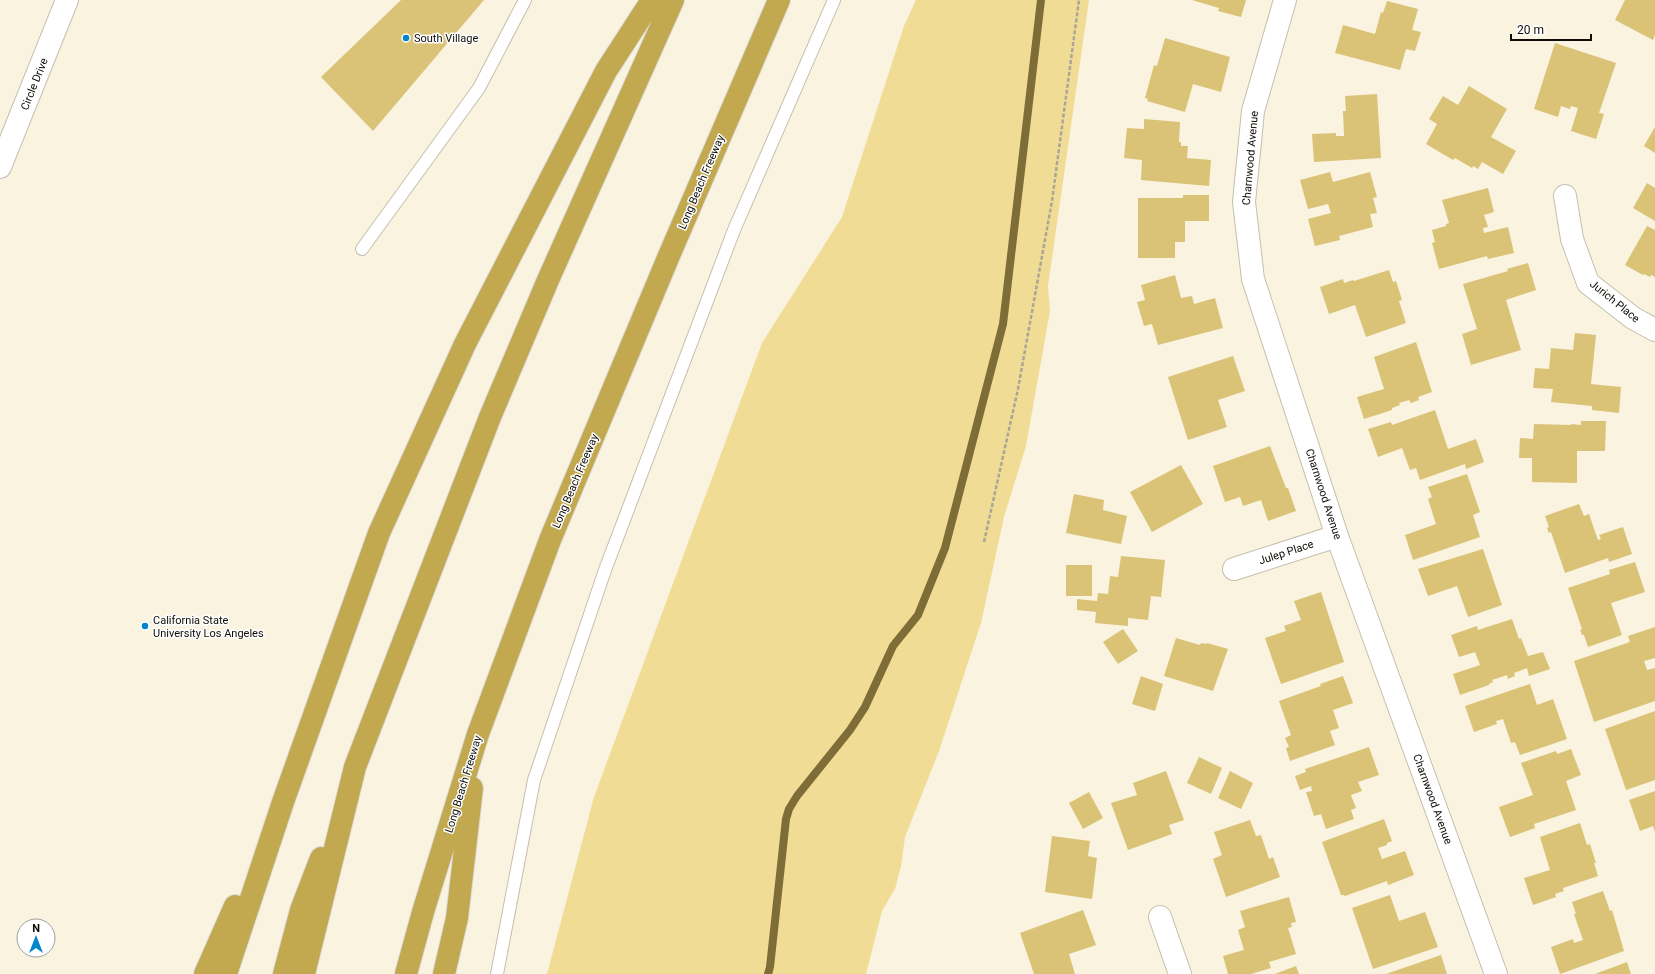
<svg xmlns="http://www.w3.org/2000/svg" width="1655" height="974" viewBox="0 0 1655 974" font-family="Roboto,sans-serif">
  <rect width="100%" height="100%" fill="#f9f3e0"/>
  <!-- green -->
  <path fill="#f1dc96" d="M 916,0 L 1089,0 L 1048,286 L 1050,311 L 1026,446 L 1004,517 L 981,623 L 939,751 L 905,837 L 901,866 L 895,889 L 882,911 L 866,974 L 547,974 L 594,797 L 762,343 L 842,217 L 904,26 Z"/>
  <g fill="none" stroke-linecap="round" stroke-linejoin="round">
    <!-- stream -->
    <path stroke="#7e6d36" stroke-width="8" d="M 768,974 L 770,967 L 786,819 L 789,809 L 797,796 L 850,730 L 865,707 L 893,646 L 918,615 L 945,548 L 1003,324 L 1041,0"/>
  </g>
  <!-- building -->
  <path fill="#dac376" d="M 401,0 L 484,0 L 373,131 L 321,77 Z
    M 1192,0 L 1246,0 L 1241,17 L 1218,11 L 1219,8 Z
    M 1625,0 L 1655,0 L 1655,35 L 1653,40 L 1615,20 Z
    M 1387,1 L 1418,9 L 1412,30 L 1421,32 L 1415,51 L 1406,49 L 1400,70 L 1335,53 L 1343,25 L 1375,34 L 1381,12 L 1383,13 Z
    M 1165,38 L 1230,57 L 1221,92 L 1193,84 L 1185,112 L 1147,101 L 1148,99 L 1145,98 L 1154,65 L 1157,66 Z
    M 1555,43 L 1616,63 L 1599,113 L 1604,114 L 1596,139 L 1571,131 L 1578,108 L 1571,106 L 1570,109 L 1561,106 L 1558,117 L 1534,109 Z
    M 1469,86 L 1507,109 L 1491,137 L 1516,151 L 1503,174 L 1482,162 L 1478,169 L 1473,166 L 1472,168 L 1455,158 L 1453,160 L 1426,144 L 1437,124 L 1429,119 L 1443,96 L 1458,105 Z
    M 1377,94 L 1381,158 L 1314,162 L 1312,134 L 1336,133 L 1336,136 L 1344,136 L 1343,111 L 1346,111 L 1345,96 Z
    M 1144,119 L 1180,122 L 1179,142 L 1181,142 L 1181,146 L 1188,146 L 1187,158 L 1211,160 L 1209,186 L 1141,180 L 1142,160 L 1124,158 L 1127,128 L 1144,129 Z
    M 1655,127 L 1655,153 L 1644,146 Z
    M 1330,172 L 1333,182 L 1370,172 L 1377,197 L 1373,198 L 1377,213 L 1370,214 L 1373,227 L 1339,236 L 1340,240 L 1315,246 L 1308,219 L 1331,213 L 1328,204 L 1308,209 L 1300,180 Z
    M 1647,183 L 1655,188 L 1655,221 L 1633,208 Z
    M 1488,188 L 1494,212 L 1484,215 L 1488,227 L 1483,228 L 1484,233 L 1508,227 L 1514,253 L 1488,259 L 1487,256 L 1439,269 L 1432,243 L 1435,242 L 1432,230 L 1446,226 L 1446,224 L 1449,223 L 1442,200 Z
    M 1183,195 L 1209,195 L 1209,221 L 1185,221 L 1185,242 L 1175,242 L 1175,258 L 1138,258 L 1138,198 L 1183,198 Z
    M 1647,226 L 1655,230 L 1655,277 L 1651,275 L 1650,277 L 1644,274 L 1643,275 L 1625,265 Z
    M 1528,263 L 1536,290 L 1506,300 L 1521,350 L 1471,365 L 1462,334 L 1477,329 L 1463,284 L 1508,271 L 1507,269 Z
    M 1389,270 L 1393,282 L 1396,281 L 1402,300 L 1399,301 L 1406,323 L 1366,337 L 1355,305 L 1329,314 L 1320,287 L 1343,279 L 1344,283 L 1353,280 L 1354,281 Z
    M 1175,275 L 1181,298 L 1192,296 L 1194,304 L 1215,298 L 1223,328 L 1158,345 L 1152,324 L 1144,326 L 1137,302 L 1145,300 L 1141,285 Z
    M 1575,333 L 1596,335 L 1591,384 L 1621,387 L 1619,413 L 1592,410 L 1592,406 L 1551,402 L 1553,389 L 1533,388 L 1535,368 L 1549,369 L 1551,348 L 1573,350 Z
    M 1416,342 L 1432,392 L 1418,397 L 1419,400 L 1411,403 L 1409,400 L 1399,403 L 1400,405 L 1392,408 L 1392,410 L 1364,419 L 1357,397 L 1384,389 L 1374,357 Z
    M 1233,356 L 1245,391 L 1218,400 L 1227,427 L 1188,440 L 1168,377 Z
    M 1435,410 L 1448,449 L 1476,439 L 1484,462 L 1466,469 L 1465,464 L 1420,480 L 1416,468 L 1410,470 L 1402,448 L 1378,457 L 1368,429 L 1391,422 L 1392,425 Z
    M 1581,421 L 1606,421 L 1605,451 L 1577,451 L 1577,483 L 1532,482 L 1532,458 L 1519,458 L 1520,438 L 1533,439 L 1534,424 L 1571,425 L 1571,424 L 1581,425 Z
    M 1270,446 L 1286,488 L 1288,488 L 1296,511 L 1268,521 L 1261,500 L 1243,506 L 1240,497 L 1225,502 L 1213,466 Z
    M 1181,465 L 1203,504 L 1152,532 L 1130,492 Z
    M 1467,474 L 1480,512 L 1473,515 L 1480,537 L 1413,560 L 1405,535 L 1436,524 L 1428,499 L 1432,497 L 1428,487 Z
    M 1074,494 L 1104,500 L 1103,510 L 1127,516 L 1121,544 L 1066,533 Z
    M 1579,504 L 1584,516 L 1589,514 L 1598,540 L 1601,539 L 1599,535 L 1623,527 L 1632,554 L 1609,562 L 1608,558 L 1565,573 L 1551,532 L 1549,533 L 1547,528 L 1549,527 L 1545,516 Z
    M 1483,549 L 1502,605 L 1468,617 L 1457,586 L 1428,596 L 1418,569 Z
    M 1121,556 L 1165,560 L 1161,597 L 1151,596 L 1148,620 L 1128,618 L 1128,626 L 1095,623 L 1096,612 L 1077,610 L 1077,599 L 1097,601 L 1098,593 L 1108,594 L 1110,576 L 1118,577 Z
    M 1635,562 L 1645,592 L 1611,603 L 1622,635 L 1588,647 L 1584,635 L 1582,635 L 1580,630 L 1582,629 L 1568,588 L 1610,574 L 1609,570 Z
    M 1066,565 L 1092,565 L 1092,596 L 1066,596 Z
    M 1321,592 L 1344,662 L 1281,684 L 1265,638 L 1286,631 L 1284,626 L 1301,620 L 1294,601 Z
    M 1512,619 L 1519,639 L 1521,638 L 1528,656 L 1543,652 L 1550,669 L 1529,676 L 1527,668 L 1514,673 L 1515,676 L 1508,679 L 1507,675 L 1492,680 L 1493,682 L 1489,684 L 1489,685 L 1460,695 L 1453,674 L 1480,665 L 1475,652 L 1459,657 L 1451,635 L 1477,626 L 1478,630 Z
    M 1655,627 L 1655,658 L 1644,661 L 1647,670 L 1655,668 L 1655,701 L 1594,722 L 1574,661 L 1630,642 L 1628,636 Z
    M 1123,629 L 1138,651 L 1118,664 L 1103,642 Z
    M 1176,638 L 1200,645 L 1201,643 L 1206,644 L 1207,643 L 1228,649 L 1213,691 L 1164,676 Z
    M 1141,676 L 1163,684 L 1155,711 L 1132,704 Z
    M 1343,676 L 1353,703 L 1333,710 L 1339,728 L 1330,731 L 1335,745 L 1290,761 L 1286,748 L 1289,747 L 1285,738 L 1291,735 L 1279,701 L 1321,686 L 1320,684 Z
    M 1530,684 L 1537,705 L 1553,699 L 1567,739 L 1520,755 L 1515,742 L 1511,743 L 1503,719 L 1496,721 L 1497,724 L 1474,732 L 1465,706 Z
    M 1655,711 L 1655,780 L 1626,790 L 1605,729 Z
    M 1369,747 L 1379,775 L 1358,782 L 1362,791 L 1351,795 L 1356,808 L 1351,810 L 1354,819 L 1326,829 L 1321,814 L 1314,816 L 1306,792 L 1312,791 L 1311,786 L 1300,790 L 1295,776 L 1306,772 L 1305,769 Z
    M 1571,749 L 1581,775 L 1566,781 L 1576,810 L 1534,824 L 1535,828 L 1510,837 L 1499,807 L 1533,795 L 1521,763 L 1556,751 L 1557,754 Z
    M 1199,757 L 1222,768 L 1211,794 L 1187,783 Z
    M 1166,771 L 1184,820 L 1169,825 L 1172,834 L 1128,850 L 1111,803 L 1137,795 L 1133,783 Z
    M 1230,771 L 1253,783 L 1241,809 L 1218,798 Z
    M 1655,791 L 1655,832 L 1653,826 L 1640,831 L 1629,800 Z
    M 1089,792 L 1103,818 L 1083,829 L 1069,803 Z
    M 1384,819 L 1392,841 L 1387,843 L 1387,845 L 1378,848 L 1382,859 L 1405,851 L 1414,875 L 1388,885 L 1387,881 L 1345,896 L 1344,895 L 1341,895 L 1322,842 Z
    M 1250,820 L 1256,836 L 1261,835 L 1269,859 L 1273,857 L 1280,877 L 1226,897 L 1213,859 L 1222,855 L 1214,832 Z
    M 1580,823 L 1587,845 L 1590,844 L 1596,863 L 1594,863 L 1598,876 L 1563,888 L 1564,891 L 1555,894 L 1556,897 L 1533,905 L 1524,878 L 1550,870 L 1540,837 Z
    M 1052,836 L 1090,841 L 1088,856 L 1097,858 L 1092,899 L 1045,892 Z
    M 1603,891 L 1610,911 L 1612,910 L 1624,951 L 1560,974 L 1551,947 L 1573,939 L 1574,943 L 1583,940 L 1574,914 L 1576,914 L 1572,902 Z
    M 1390,895 L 1399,921 L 1425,912 L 1438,947 L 1373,969 L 1352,908 Z
    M 1289,897 L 1296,922 L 1291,923 L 1292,927 L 1288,928 L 1296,954 L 1269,962 L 1271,968 L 1251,974 L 1228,974 L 1223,956 L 1244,950 L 1238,930 L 1245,927 L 1240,911 Z
    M 1083,910 L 1096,945 L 1069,954 L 1075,974 L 1034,974 L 1020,933 Z
    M 1441,955 L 1447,974 L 1386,974 Z
    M 1627,962 L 1631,974 L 1595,974 Z
    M 1296,966 L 1299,974 L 1275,974 Z"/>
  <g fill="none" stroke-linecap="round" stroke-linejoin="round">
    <defs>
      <path id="service" d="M 362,249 L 479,88 L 525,0
        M 497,974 L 534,780 L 605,570 L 734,230 L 834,0"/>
      <path id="minor" d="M 1285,0 L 1253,111 L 1244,202 L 1253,279 L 1337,536 L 1496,974
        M 0,167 L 67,0
        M 1565,196 L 1572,239 L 1588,283 L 1633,318 L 1655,330
        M 1234,569 L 1337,536
        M 1160,917 L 1180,974"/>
      <path id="motorway" d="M 205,974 L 235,906
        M 226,974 L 283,802 L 379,533 L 465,344 L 606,71 L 652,0
        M 284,974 L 301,910 L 321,858
        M 304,974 L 355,767 L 490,417 L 548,280 L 673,0
        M 406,974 L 423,912 L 478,734 L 550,540 L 668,258 L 779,0
        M 444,974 L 457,918 L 472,788"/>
    </defs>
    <!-- service casing -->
    <use href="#service" stroke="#c5bfad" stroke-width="14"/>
    <!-- minor casing -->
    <use href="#minor" stroke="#c5bfad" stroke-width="24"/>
    <!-- motorway casing -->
    <use href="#motorway" stroke="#dddddc" stroke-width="24"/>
    <!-- path -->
    <path stroke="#aaa597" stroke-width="2.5" stroke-dasharray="4 2" stroke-linecap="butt" d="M 984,542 L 1018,389 L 1052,201 L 1079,0"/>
    <!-- service -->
    <use href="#service" stroke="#fff" stroke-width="12"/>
    <!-- minor -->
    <use href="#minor" stroke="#fff" stroke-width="22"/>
    <!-- motorway -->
    <use href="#motorway" stroke="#c2a84f" stroke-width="22"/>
  </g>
  <!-- markers -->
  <g fill="#0084cb" stroke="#fff" stroke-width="1.5">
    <circle cx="406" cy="38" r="4"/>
    <circle cx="145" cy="626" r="4"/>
  </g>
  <g text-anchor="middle" stroke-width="3" stroke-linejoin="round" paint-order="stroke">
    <!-- poi labels -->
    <g font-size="11" fill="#0e0c06" stroke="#fff" text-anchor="start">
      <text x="414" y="42">South Village</text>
      <text x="153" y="624">California State<tspan x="153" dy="13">University Los Angeles</tspan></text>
    </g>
    <!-- street labels -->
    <g font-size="11" fill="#0e0c06" stroke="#fff">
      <text transform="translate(34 84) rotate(-68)" y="4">Circle Drive</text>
      <text transform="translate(1250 158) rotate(-85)" y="4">Charnwood Avenue</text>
      <text transform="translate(701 182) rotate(-67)" y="4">Long Beach Freeway</text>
      <text transform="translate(1615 301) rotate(39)" y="4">Jurich Place</text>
      <text transform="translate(575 481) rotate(-67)" y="4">Long Beach Freeway</text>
      <text transform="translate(1324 494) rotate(72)" y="4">Charnwood Avenue</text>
      <text transform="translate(1286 552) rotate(-18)" y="4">Julep Place</text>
      <text transform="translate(463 784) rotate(-73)" y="4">Long Beach Freeway</text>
      <text transform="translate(1433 799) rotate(70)" y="4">Charnwood Avenue</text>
    </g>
  </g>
  <!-- north arrow -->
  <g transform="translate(36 938)"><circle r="19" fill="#ffffff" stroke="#9f9e9b"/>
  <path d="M0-3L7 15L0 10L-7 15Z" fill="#0084cb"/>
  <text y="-6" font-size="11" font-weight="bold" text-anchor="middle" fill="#0e0c06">N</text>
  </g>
  <!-- scale -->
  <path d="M1511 34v6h80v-6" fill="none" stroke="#0e0c06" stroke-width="2"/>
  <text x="1517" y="34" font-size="12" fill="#0e0c06" stroke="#ffffff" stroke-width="3" paint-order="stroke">20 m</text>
</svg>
